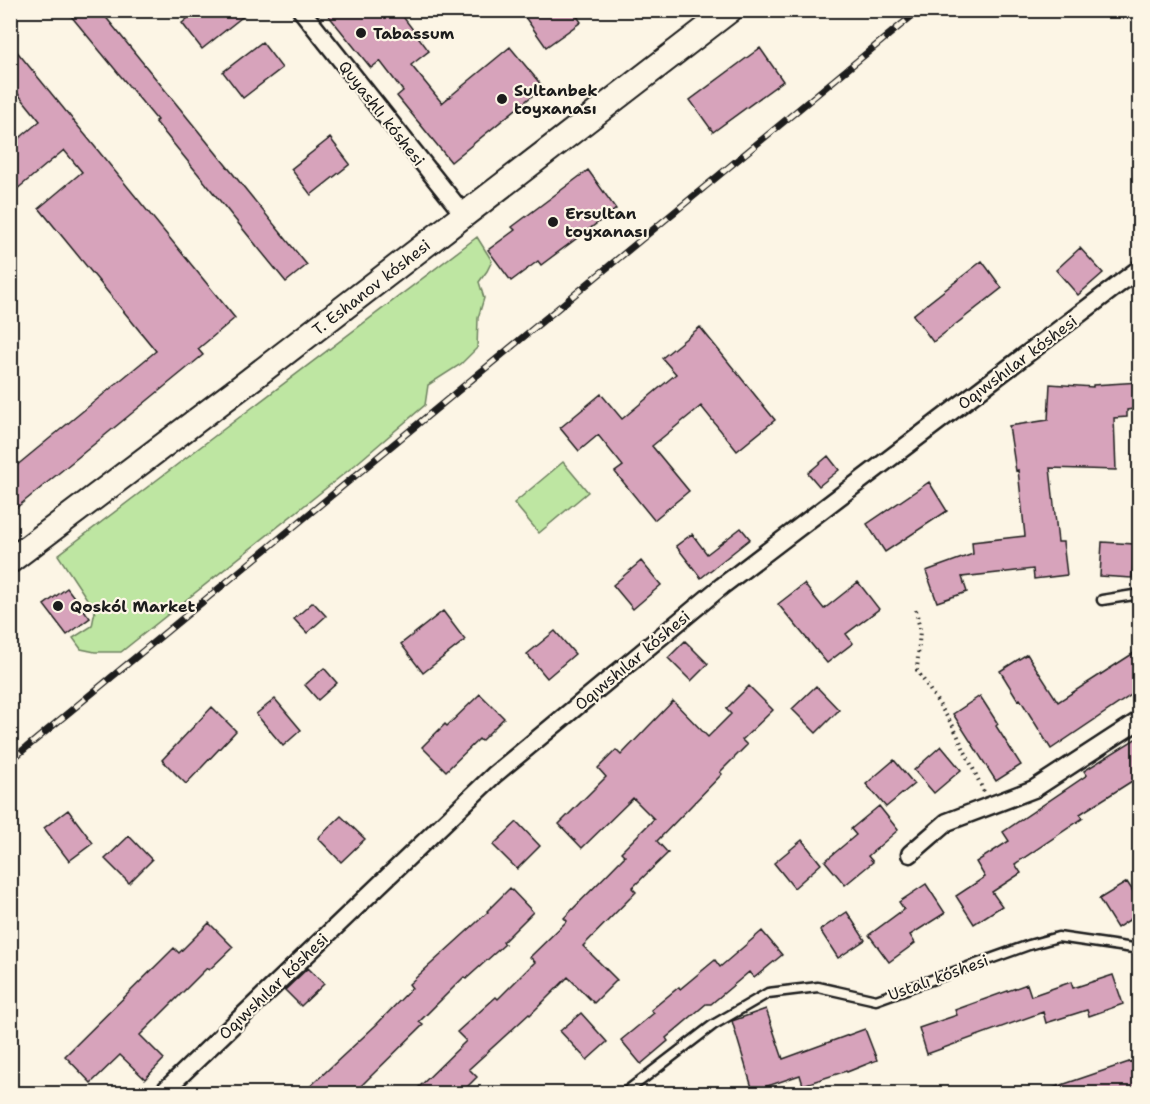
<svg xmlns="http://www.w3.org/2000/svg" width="1150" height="1104" viewBox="0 0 1150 1104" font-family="'Shantell Sans',sans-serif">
  <rect width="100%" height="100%" fill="#fcf5e5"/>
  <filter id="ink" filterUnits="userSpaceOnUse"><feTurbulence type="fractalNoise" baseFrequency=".0167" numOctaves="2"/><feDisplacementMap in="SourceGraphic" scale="12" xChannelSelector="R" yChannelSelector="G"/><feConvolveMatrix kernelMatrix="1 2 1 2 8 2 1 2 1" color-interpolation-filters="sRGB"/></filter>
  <g filter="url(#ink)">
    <!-- green -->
    <path fill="#bee6a2" stroke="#6d815f" stroke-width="1.5" d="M 477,237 L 492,261 L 487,271 L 479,282 L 484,298 L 478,318 L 477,348 L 461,364 L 428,385 L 425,405 L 355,465 L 121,652 L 95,652 L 81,649 L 73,638 L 92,626 L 95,611 L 58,555 Z
      M 563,462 L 588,492 L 539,533 L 514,503 Z"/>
    <!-- building -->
    <path fill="#d7a3bb" stroke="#1c1c1c" stroke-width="1.5" d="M 66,10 L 100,10 L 307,265 L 286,282 L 155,121 L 157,120 Z
      M 198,10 L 251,10 L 202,49 L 182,23 Z
      M 324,10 L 398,10 L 429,51 L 411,65 L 442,103 L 510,47 L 543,87 L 451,162 L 397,96 L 403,91 L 380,61 L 371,68 Z
      M 520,10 L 573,10 L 581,22 L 546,47 Z
      M 262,42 L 282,68 L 243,98 L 223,72 Z
      M 10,43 L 235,318 L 198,349 L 203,355 L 10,513 L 10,471 L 156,351 L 39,208 L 82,172 L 64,150 L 10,195 L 10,146 L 40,121 L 10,84 Z
      M 760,48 L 783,81 L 713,132 L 690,100 Z
      M 330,138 L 350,164 L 311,195 L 291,169 Z
      M 588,170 L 616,209 L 541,265 L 538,261 L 511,281 L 488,250 L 515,230 L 512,227 Z
      M 1080,248 L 1103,273 L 1078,295 L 1056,270 Z
      M 982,261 L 1002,288 L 933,342 L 913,315 Z
      M 700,327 L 775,420 L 737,451 L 701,406 L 652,446 L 689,491 L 654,520 L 615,472 L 623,466 L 598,435 L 579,451 L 560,428 L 601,394 L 622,419 L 676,374 L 662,358 Z
      M 1140,382 L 1140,408 L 1127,410 L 1127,417 L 1114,418 L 1116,470 L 1050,468 L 1058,542 L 1063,542 L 1067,575 L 1034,579 L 1033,569 L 962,577 L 967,592 L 937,602 L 926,571 L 973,554 L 972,542 L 1025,536 L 1018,470 L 1016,471 L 1009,426 L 1048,420 L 1050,384 L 1093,387 L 1093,385 Z
      M 828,456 L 839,470 L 819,486 L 808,473 Z
      M 929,482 L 947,511 L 885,552 L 867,524 Z
      M 741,528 L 750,539 L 701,578 L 676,546 L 692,534 L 707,554 Z
      M 1102,542 L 1134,544 L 1132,578 L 1100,576 Z
      M 641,561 L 661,585 L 633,609 L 613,585 Z
      M 858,582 L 879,609 L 846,634 L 853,643 L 827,663 L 778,604 L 804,584 L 824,609 Z
      M 67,588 L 90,618 L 67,635 L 44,605 Z
      M 313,602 L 326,616 L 307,633 L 294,619 Z
      M 443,611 L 465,640 L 423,673 L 401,644 Z
      M 555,631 L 575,654 L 547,678 L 527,654 Z
      M 685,641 L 708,664 L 691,681 L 668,658 Z
      M 1140,649 L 1140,689 L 1051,749 L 1020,699 L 1018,700 L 1000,671 L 1027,654 L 1058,702 Z
      M 324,668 L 337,683 L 318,700 L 305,685 Z
      M 749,686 L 773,710 L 742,740 L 747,745 L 720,772 L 722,774 L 657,841 L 668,853 L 632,888 L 636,892 L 583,946 L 617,980 L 594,1003 L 568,977 L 530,1015 L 529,1014 L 469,1069 L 477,1077 L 460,1094 L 412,1094 L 466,1041 L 457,1032 L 496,997 L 498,999 L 535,962 L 530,957 L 567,921 L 564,918 L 625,856 L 621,852 L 654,819 L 633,798 L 582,848 L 559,824 L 606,777 L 598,768 L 616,750 L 621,755 L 673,701 L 708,737 L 731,714 L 726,709 Z
      M 816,686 L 839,710 L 816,733 L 792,709 Z
      M 480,694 L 504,718 L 481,741 L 479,739 L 446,771 L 422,747 L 445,724 L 447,726 Z
      M 980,696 L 998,724 L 996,726 L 1021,765 L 996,781 L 953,714 Z
      M 275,699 L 301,730 L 283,746 L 256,714 Z
      M 212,707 L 236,731 L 186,784 L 162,760 Z
      M 1140,736 L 1140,776 L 1080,814 L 1083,818 L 1015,864 L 1021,873 L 992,892 L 1002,906 L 974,924 L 956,896 L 985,877 L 976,862 L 1009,841 L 1003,832 L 1087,775 L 1084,771 Z
      M 941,746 L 961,770 L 934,793 L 914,770 Z
      M 894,760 L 914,784 L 886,807 L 866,784 Z
      M 879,806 L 898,830 L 868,856 L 873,862 L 845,885 L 825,861 L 856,835 L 851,829 Z
      M 68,810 L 93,843 L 69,861 L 44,828 Z
      M 341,816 L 365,839 L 341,862 L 318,838 Z
      M 517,822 L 540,846 L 517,869 L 493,845 Z
      M 129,836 L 152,860 L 129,883 L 105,859 Z
      M 802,840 L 821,864 L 794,888 L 774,863 Z
      M 1127,882 L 1140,902 L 1140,913 L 1117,928 L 1099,899 Z
      M 926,884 L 945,913 L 910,935 L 915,943 L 889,962 L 869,935 L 904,909 L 899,902 Z
      M 510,888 L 533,912 L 503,942 L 505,944 L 466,979 L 464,977 L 419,1022 L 423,1025 L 370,1077 L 353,1094 L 302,1094 L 376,1025 L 412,988 L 409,984 L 488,912 L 487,911 Z
      M 847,912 L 865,940 L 838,958 L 820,930 Z
      M 209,923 L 233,947 L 209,970 L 207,968 L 140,1035 L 164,1059 L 145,1079 L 120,1055 L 91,1083 L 65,1056 L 174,948 L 179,953 Z
      M 762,931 L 782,955 L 754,978 L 749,972 L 711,1004 L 706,1004 L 666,1038 L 668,1041 L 641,1064 L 621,1040 L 654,1013 L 651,1010 L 679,987 L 680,989 L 715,960 L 720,967 Z
      M 308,968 L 324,984 L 301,1006 L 285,990 Z
      M 1113,975 L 1123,1004 L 1089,1016 L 1087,1010 L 1046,1023 L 1043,1012 L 927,1054 L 919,1028 L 957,1015 L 955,1010 L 1027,984 L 1031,996 L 1071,982 L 1073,988 Z
      M 766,1009 L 783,1059 L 865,1029 L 877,1060 L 847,1072 L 846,1071 L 803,1085 L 800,1075 L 753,1091 L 732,1021 Z
      M 581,1013 L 607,1042 L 587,1060 L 560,1031 Z
      M 1132,1061 L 1140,1090 L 1129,1094 L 1045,1094 L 1044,1091 Z"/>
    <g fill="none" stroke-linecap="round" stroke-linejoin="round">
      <defs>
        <path id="service" d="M 1102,600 L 1140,594
          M 623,1094 L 713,1025 L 768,993 L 818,987 L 876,1000 L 1029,945 L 1058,937 L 1140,949"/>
        <path id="minor" d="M 301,10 L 464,215
          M 910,854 L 947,822 L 1034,789 L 1140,720
          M 161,1094 L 494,775 L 722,586 L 1140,268"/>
        <path id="secondary" d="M 10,561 L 241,387 L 730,10"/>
      </defs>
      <!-- service casing -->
      <use href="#service" stroke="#1c1c1c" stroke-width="13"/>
      <!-- minor casing -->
      <use href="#minor" stroke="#1c1c1c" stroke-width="21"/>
      <!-- secondary casing -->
      <use href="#secondary" stroke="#1c1c1c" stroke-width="28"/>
      <!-- path -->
      <path stroke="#1c1c1c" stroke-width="4" stroke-dasharray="1.5 4.5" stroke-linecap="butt" d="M 916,610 L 920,630 L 917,670 L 953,726 L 984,792"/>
      <!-- service -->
      <use href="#service" stroke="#fcf5e5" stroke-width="8"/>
      <!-- minor -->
      <use href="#minor" stroke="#fcf5e5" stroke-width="16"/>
      <!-- secondary -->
      <use href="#secondary" stroke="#fcf5e5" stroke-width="24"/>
      <defs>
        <path id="rail" d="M 10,761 L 919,10"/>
      </defs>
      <!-- rail casing -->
      <use href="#rail" stroke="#1c1c1c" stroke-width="7"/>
      <!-- rail -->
      <use href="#rail" stroke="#fcf5e5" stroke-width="4.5" stroke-dasharray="14" stroke-linecap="butt"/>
    </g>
  </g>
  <!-- markers -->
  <g fill="#1c1c1c" stroke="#fcf5e5" stroke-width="2">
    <circle cx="361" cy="33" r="6"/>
    <circle cx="502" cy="99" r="6"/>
    <circle cx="553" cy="222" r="6"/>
    <circle cx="58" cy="606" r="6"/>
  </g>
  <g text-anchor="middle" stroke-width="4.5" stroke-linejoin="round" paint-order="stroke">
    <!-- poi labels -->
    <g font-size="16" font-weight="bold" fill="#1c1c1c" stroke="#fcf5e5" text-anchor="start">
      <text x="373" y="39">Tabassum</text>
      <text x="514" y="96">Sultanbek<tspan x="514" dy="18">toyxanası</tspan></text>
      <text x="565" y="219">Ersultan<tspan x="565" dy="18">toyxanası</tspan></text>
      <text x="70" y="612">Qoskól Market</text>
    </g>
    <!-- street labels -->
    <g font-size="16" fill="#1c1c1c" stroke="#fcf5e5">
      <text transform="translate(382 113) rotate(52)" y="6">Quyashlı kóshesi</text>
      <text transform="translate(371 287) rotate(-38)" y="6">T. Eshanov kóshesi</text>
      <text transform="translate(1017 362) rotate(-37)" y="6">Oqıwshılar kóshesi</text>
      <text transform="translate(632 660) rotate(-40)" y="6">Oqıwshılar kóshesi</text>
      <text transform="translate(938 977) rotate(-20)" y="6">Ustalı kóshesi</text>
      <text transform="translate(273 986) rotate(-44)" y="6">Oqıwshılar kóshesi</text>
    </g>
  </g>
  <!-- margin -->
  <rect width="1150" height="1104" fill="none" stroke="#fcf5e5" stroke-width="36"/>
  <rect x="18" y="18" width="1114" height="1068" fill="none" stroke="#1c1c1c" stroke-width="2" filter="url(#ink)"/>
</svg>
